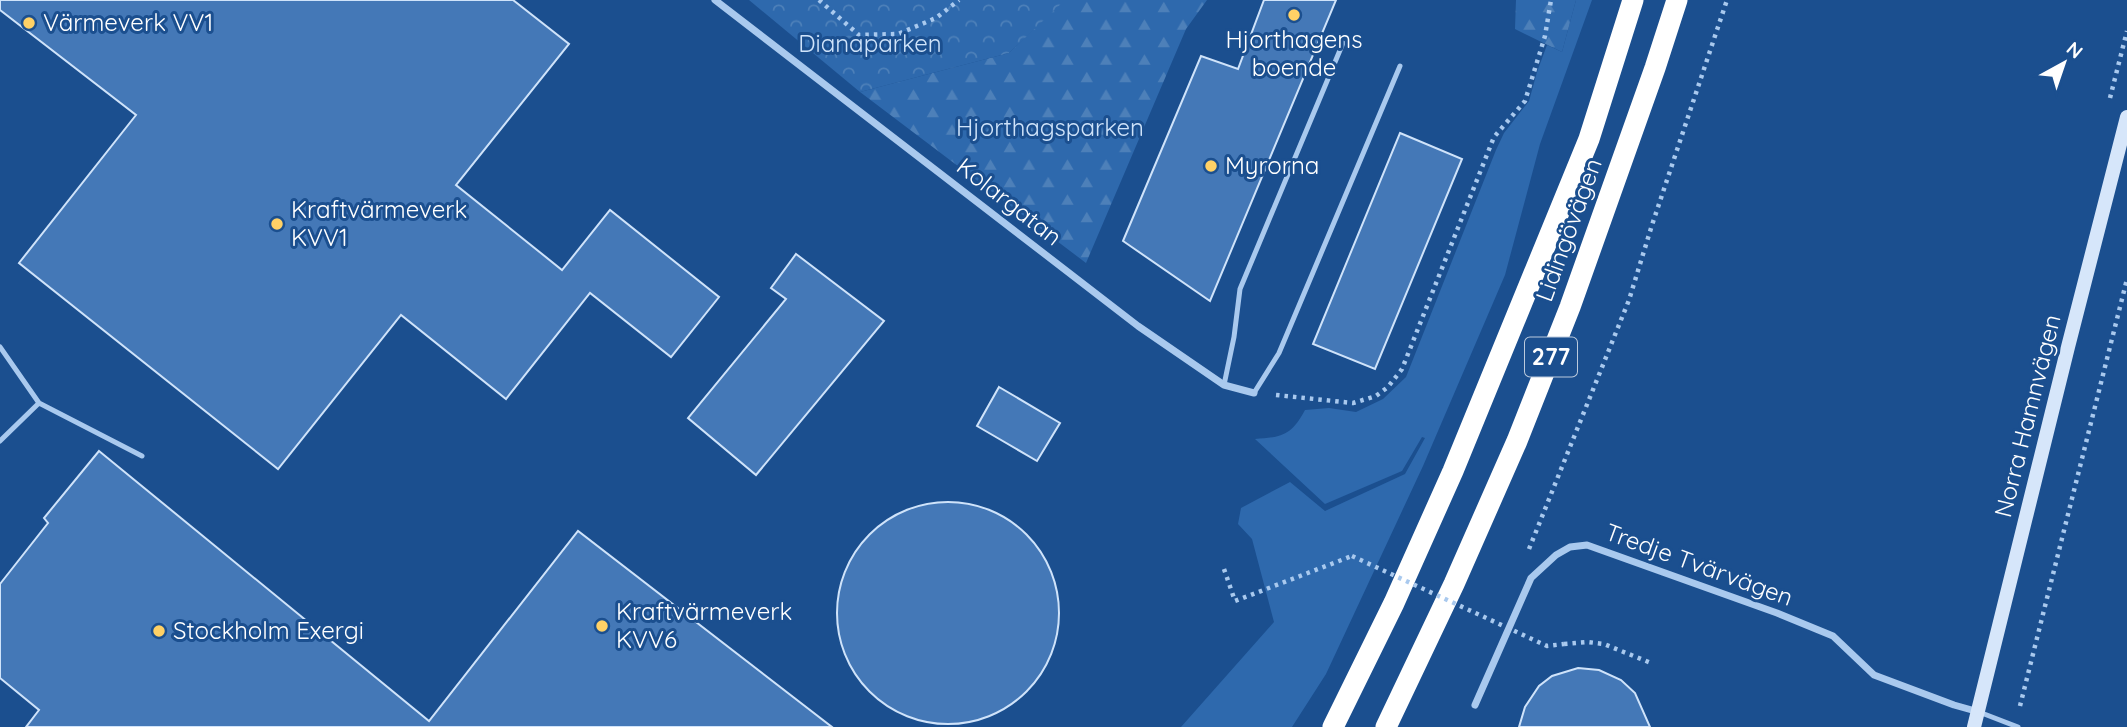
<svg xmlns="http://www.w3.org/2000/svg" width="2127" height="727" viewBox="0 0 2127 727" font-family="Quicksand,sans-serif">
  <defs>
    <pattern id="forest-firs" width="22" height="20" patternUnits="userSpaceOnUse" patternTransform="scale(1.75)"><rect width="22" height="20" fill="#2e69ad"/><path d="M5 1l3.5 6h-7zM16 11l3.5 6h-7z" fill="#4d80b9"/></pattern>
    <pattern id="park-crowns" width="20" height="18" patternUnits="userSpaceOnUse" patternTransform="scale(1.75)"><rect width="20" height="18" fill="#2e69ad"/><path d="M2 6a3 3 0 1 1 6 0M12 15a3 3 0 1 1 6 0" fill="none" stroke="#4d80b9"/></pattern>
  </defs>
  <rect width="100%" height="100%" fill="#1b4f8f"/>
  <!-- grass -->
  <path fill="#2e69ad" d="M 1576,0 L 1592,0 L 1540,144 L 1505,275 L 1423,466 L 1326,674 L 1292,727 L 1181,727 L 1274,622 L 1252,539 L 1238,524 L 1241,508 L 1290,482 L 1325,511 L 1405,474 L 1425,438 L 1422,437 L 1402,471 L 1325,504 L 1255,439 C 1282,437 1291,436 1305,410 L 1329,408 L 1356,412 L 1383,399 L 1406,377 L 1496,150 L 1504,133 L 1529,101 L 1537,72 L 1547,45 L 1562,52 Z"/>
  <!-- forest -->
  <path fill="url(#forest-firs)" d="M 1063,0 L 1207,0 L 1186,29 L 1086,263 L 860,92 L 1009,53 Z
    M 1516,0 L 1576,0 L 1562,52 L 1515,29 Z"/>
  <!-- park -->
  <path fill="url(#park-crowns)" d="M 749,0 L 1065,0 L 1009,53 L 860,92 Z"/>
  <!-- building -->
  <path fill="#4478b7" stroke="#cfe3fa" stroke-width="2" d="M 0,0 L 513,0 L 569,44 L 456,185 L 562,270 L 610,210 L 719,297 L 671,357 L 590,293 L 506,399 L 401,315 L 278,469 L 19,263 L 136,115 L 0,10 Z
    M 1264,0 L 1336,0 L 1210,301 L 1123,241 L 1201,56 L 1238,69 Z
    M 1400,133 L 1462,159 L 1375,369 L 1313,344 Z
    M 796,254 L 884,321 L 756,475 L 688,418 L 786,299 L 771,288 Z
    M 999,387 L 1060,423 L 1037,461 L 977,426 Z
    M 99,451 L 429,721 L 578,531 L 832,727 L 26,727 L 39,710 L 0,678 L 0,584 L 48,523 L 44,518 Z
    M837 613a111 111 0 1 1 222 0a111 111 0 1 1-222 0Z
    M 1578,668 L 1599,670 L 1621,680 L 1635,693 L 1650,727 L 1519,727 L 1525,707 L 1539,686 L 1552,676 Z"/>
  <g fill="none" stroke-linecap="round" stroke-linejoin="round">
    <!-- path -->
    <path stroke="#a9c9ee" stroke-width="4.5" stroke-dasharray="3.5 5" stroke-linecap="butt" d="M 819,0 L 859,35 L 898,34 L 936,18 L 959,0
      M 2110,98 L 2127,31
      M 1276,395 L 1353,403 L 1376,396 L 1388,387 L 1402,369 L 1494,137 L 1525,101 L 1545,36 L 1551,0
      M 1529,549 L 1629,300 L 1652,225 L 1727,0
      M 1224,569 L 1235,601 L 1352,556
      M 1564,644 L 1588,642 L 1604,644 L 1651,663
      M 2020,706 L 2127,279"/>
    <!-- lane -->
    <path stroke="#a9c9ee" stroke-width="5" d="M 0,347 L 39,403 L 0,441
      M 1224,385 L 1234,337 L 1240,289 L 1343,43
      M 1254,393 L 1279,353 L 1400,66
      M 39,403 L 142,456
      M 1979,712 L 2018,727"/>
    <!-- street -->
    <path stroke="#a9c9ee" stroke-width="7" d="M 715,0 L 1138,326 L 1224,385 L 1254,393
      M 1475,705 L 1531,578 L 1556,555 L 1570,547 L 1587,545 L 1777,613 L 1833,636 L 1874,675 L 1954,705 L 1979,712"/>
    <!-- secondary -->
    <path stroke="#d6e6fa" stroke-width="14" d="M 1974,727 L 2068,347 L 2127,117"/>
    <!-- highway -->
    <path stroke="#fff" stroke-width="21" d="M 1333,727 L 1394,603 L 1453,471 L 1589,139 L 1633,0
      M 1386,727 L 1454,584 L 1517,441 L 1570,307 L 1655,68 L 1677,0"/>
    <!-- path-bridge -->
    <path stroke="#a9c9ee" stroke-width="4.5" stroke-dasharray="3.5 5" stroke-linecap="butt" d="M 1352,556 L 1547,646 L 1564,644"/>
  </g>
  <!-- markers -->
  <g fill="#ffd166" stroke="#1b4f8f" stroke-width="2.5">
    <circle cx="1294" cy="15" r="7"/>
    <circle cx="29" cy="23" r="7"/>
    <circle cx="1211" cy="166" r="7"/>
    <circle cx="277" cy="224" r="7"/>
    <circle cx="602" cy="626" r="7"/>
    <circle cx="159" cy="631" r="7"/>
  </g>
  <g text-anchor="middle" stroke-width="6" stroke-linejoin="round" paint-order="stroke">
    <!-- shield labels -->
    <rect fill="#1b4f8f" stroke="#bbcadd" stroke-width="2" x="1525" y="337.5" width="52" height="39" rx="5"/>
    <g font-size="23" font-weight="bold" fill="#fff">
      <text x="1551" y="365">277</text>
    </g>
    <!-- poi labels -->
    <g font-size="24" fill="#fff" stroke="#1b4f8f" text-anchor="start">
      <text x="43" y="31">Värmeverk VV1</text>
      <text x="1294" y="48" text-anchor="middle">Hjorthagens<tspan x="1294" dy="28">boende</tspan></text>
      <text x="1225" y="174">Myrorna</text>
      <text x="291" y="218">Kraftvärmeverk<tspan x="291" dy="28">KVV1</tspan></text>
      <text x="616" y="620">Kraftvärmeverk<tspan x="616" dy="28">KVV6</tspan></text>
      <text x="173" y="639">Stockholm Exergi</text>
    </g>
    <!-- park labels -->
    <g font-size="24" fill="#cfe3fa" stroke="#1b4f8f">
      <text x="870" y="52">Dianaparken</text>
      <text x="1050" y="136">Hjorthagsparken</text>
    </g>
    <!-- street labels -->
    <g font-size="24" fill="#fff" stroke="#1b4f8f">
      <text transform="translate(1009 202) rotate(38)" y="8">Kolargatan</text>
      <text transform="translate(1569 230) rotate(-70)" y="8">Lidingövägen</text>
      <text transform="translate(2028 416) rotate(-76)" y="8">Norra Hamnvägen</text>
      <text transform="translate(1699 565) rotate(20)" y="8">Tredje Tvärvägen</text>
    </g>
  </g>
  <!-- north arrow -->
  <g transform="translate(2064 63) rotate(40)" stroke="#1b4f8f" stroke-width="5" paint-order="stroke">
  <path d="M0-5L12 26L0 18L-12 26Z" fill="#ffffff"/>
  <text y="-10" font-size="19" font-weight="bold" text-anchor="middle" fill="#ffffff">N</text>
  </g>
</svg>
